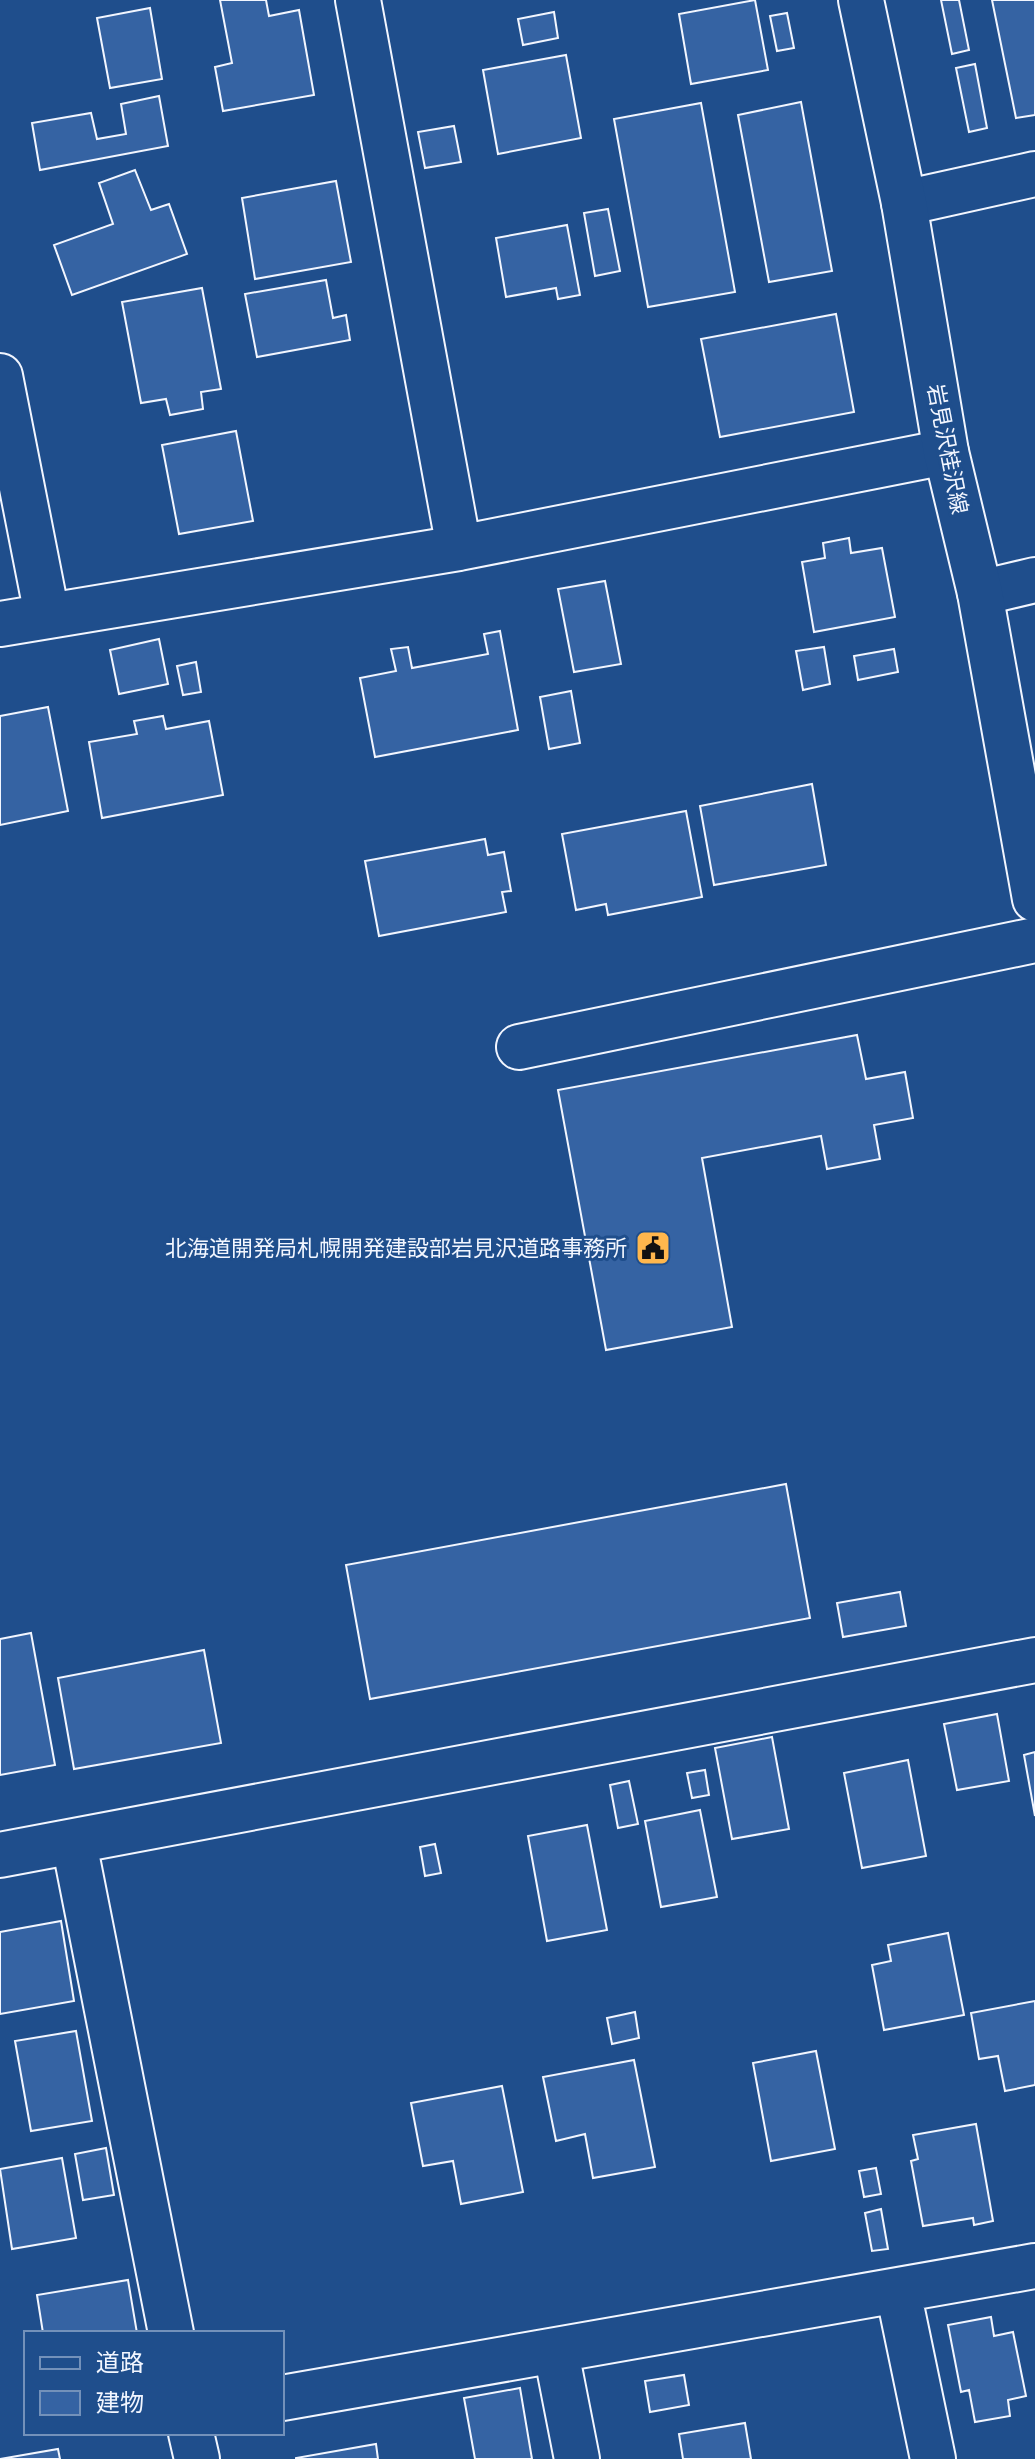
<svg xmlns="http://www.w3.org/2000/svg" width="1035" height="2459" viewBox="0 0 1035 2459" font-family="'IBM Plex Sans','Noto Sans JP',sans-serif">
  <rect width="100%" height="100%" fill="#1f4e8c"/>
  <!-- building -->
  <path fill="#3563a3" stroke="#f2f6ff" stroke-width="2" d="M 220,0 L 266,0 L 269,16 L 299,10 L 314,95 L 223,111 L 215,67 L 232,63 Z
    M 755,0 L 768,70 L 691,84 L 679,14 Z
    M 941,0 L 959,0 L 969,50 L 952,54 Z
    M 992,0 L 1035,0 L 1035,115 L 1016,118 Z
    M 150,8 L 162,79 L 110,88 L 97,18 Z
    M 554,12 L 558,38 L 523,45 L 518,19 Z
    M 787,13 L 794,48 L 777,51 L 770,16 Z
    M 566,55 L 581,138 L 498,154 L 483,70 Z
    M 975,64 L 987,128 L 969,132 L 956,68 Z
    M 159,96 L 168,146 L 40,170 L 32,123 L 91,113 L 97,139 L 126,134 L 121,104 Z
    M 801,102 L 832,271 L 769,282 L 738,115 Z
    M 701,103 L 735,292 L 648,307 L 614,119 Z
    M 454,126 L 461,162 L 425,168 L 418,132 Z
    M 135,170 L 151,210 L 169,204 L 187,254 L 72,295 L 54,245 L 113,224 L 99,183 Z
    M 336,181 L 351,262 L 255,279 L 242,198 Z
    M 608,209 L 620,271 L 595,276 L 584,213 Z
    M 567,225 L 580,295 L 558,299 L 556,288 L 506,297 L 496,238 Z
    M 326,280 L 333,318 L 346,315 L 350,340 L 257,357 L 245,294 Z
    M 202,288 L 221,389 L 201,392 L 203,409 L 170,415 L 166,399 L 141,403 L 122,302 Z
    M 836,314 L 854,412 L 720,437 L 701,339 Z
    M 236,431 L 253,521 L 179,534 L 162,445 Z
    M 849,538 L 851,553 L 882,548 L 895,617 L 814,632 L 802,562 L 825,558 L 823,543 Z
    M 605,581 L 621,664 L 574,672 L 558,589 Z
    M 500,631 L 518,730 L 375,757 L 360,678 L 396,671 L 391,649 L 408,647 L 412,668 L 488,654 L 484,634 Z
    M 159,639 L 168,684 L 119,694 L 110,650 Z
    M 824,647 L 830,684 L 803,690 L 796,651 Z
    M 894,649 L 898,672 L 858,680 L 854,656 Z
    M 196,662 L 201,692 L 183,695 L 177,666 Z
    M 571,691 L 580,743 L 549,749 L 540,697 Z
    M 48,707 L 68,811 L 0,825 L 0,716 Z
    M 163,716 L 166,729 L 209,721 L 223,795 L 102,818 L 89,742 L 137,734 L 134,721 Z
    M 812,784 L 826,865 L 714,885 L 700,806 Z
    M 686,811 L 702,897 L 608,915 L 606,904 L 576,910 L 562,834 Z
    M 485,839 L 488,855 L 504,852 L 511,891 L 502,892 L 506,912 L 379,936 L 365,861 Z
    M 857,1035 L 866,1079 L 905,1072 L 913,1118 L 874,1125 L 880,1159 L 827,1169 L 821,1136 L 702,1158 L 732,1327 L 606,1350 L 558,1090 Z
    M 786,1484 L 810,1618 L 370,1699 L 346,1565 Z
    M 900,1592 L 906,1626 L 843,1637 L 837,1603 Z
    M 31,1633 L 55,1765 L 0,1775 L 0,1639 Z
    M 204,1650 L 221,1743 L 74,1769 L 58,1678 Z
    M 997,1714 L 1009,1781 L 957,1790 L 944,1724 Z
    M 772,1737 L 789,1829 L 732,1839 L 715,1748 Z
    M 1035,1752 L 1035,1816 L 1024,1755 Z
    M 908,1760 L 926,1856 L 862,1868 L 844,1773 Z
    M 705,1770 L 709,1795 L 692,1798 L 687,1773 Z
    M 629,1781 L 638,1824 L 618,1828 L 610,1785 Z
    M 700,1810 L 717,1897 L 661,1907 L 645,1821 Z
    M 587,1825 L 607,1930 L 547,1941 L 528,1836 Z
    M 435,1844 L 441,1873 L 425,1876 L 420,1847 Z
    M 61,1921 L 74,2001 L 0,2014 L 0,1932 Z
    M 948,1933 L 964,2015 L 884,2030 L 872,1965 L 891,1961 L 888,1945 Z
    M 1035,2001 L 1035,2085 L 1005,2091 L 998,2056 L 979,2059 L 971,2013 Z
    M 635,2012 L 639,2038 L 612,2044 L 607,2018 Z
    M 76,2031 L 92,2121 L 31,2131 L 15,2041 Z
    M 816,2051 L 835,2149 L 771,2161 L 753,2063 Z
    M 634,2060 L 655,2167 L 593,2178 L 585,2134 L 556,2141 L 543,2077 Z
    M 502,2086 L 523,2192 L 461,2204 L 453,2161 L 423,2166 L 411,2103 Z
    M 976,2124 L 993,2221 L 974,2225 L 973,2218 L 923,2226 L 911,2161 L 918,2159 L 913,2135 Z
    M 106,2148 L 114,2195 L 83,2200 L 75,2154 Z
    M 62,2158 L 76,2238 L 12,2249 L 0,2169 Z
    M 876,2168 L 881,2194 L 864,2197 L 859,2171 Z
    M 881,2209 L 888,2249 L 872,2251 L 865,2213 Z
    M 128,2280 L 137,2333 L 43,2333 L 37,2295 Z
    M 991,2317 L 994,2336 L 1013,2332 L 1026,2396 L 1008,2400 L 1010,2416 L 975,2422 L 969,2390 L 961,2392 L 948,2325 Z
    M 684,2375 L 689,2405 L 650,2412 L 645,2381 Z
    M 520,2388 L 532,2459 L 475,2459 L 464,2398 Z
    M 745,2423 L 751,2459 L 683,2459 L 679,2434 Z
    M 376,2444 L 378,2459 L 296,2459 L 296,2458 Z
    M 58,2449 L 60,2459 L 0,2459 Z"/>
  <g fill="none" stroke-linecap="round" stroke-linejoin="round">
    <defs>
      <path id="minor" d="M 358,0 L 459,548
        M 904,203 L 1035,174
        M 0,376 L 47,615
        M 980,593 L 1035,580
        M 0,624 L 459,548 L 946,452
        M 519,1047 L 1035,940
        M 74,1843 L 171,2333
        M 0,1855 L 1035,1660
        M 898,2291 L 933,2459
        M 556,2352 L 577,2459
        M 282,2398 L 1035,2266
        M 191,2433 L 197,2459"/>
      <path id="major" d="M 861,0 L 904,203 L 946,452 L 980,593 L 1035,899"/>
    </defs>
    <!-- minor casing -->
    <use href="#minor" stroke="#f2f6ff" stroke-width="48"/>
    <!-- major casing -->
    <use href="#major" stroke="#f2f6ff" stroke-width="48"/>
    <!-- minor -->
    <use href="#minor" stroke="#1f4e8c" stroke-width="44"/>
    <!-- major -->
    <use href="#major" stroke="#1f4e8c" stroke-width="44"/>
  </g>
  <!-- icons -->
  <defs>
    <symbol id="civic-square" viewBox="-11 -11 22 22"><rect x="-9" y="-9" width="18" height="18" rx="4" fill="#ffb74d" stroke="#1f4e8c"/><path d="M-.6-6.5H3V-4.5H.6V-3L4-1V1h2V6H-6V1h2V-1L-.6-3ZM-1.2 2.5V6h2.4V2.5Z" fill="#111"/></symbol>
  </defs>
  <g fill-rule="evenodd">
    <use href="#civic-square" x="633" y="1228" width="40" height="40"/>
  </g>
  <g text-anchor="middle" stroke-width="6" stroke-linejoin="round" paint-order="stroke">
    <!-- street labels -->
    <g font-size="22" fill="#f2f6ff" stroke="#1f4e8c">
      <text transform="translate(948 449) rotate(79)" y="8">岩見沢桂沢線</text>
    </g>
    <!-- poi labels -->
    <g font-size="22" fill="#f2f6ff" stroke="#1f4e8c" text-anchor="end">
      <text x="627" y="1256">北海道開発局札幌開発建設部岩見沢道路事務所</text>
    </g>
  </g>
  <!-- legend -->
  <rect x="24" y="2331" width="260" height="104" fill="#1f4e8c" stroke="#7391ba" stroke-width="2"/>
  <rect x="40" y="2357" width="40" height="12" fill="#1f4e8c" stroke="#7391ba" stroke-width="2"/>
  <text x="96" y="2371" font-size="24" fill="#f2f6ff">道路</text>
  <rect x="40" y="2391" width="40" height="24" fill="#3563a3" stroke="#7391ba" stroke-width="2"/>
  <text x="96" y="2411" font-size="24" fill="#f2f6ff">建物</text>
</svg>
